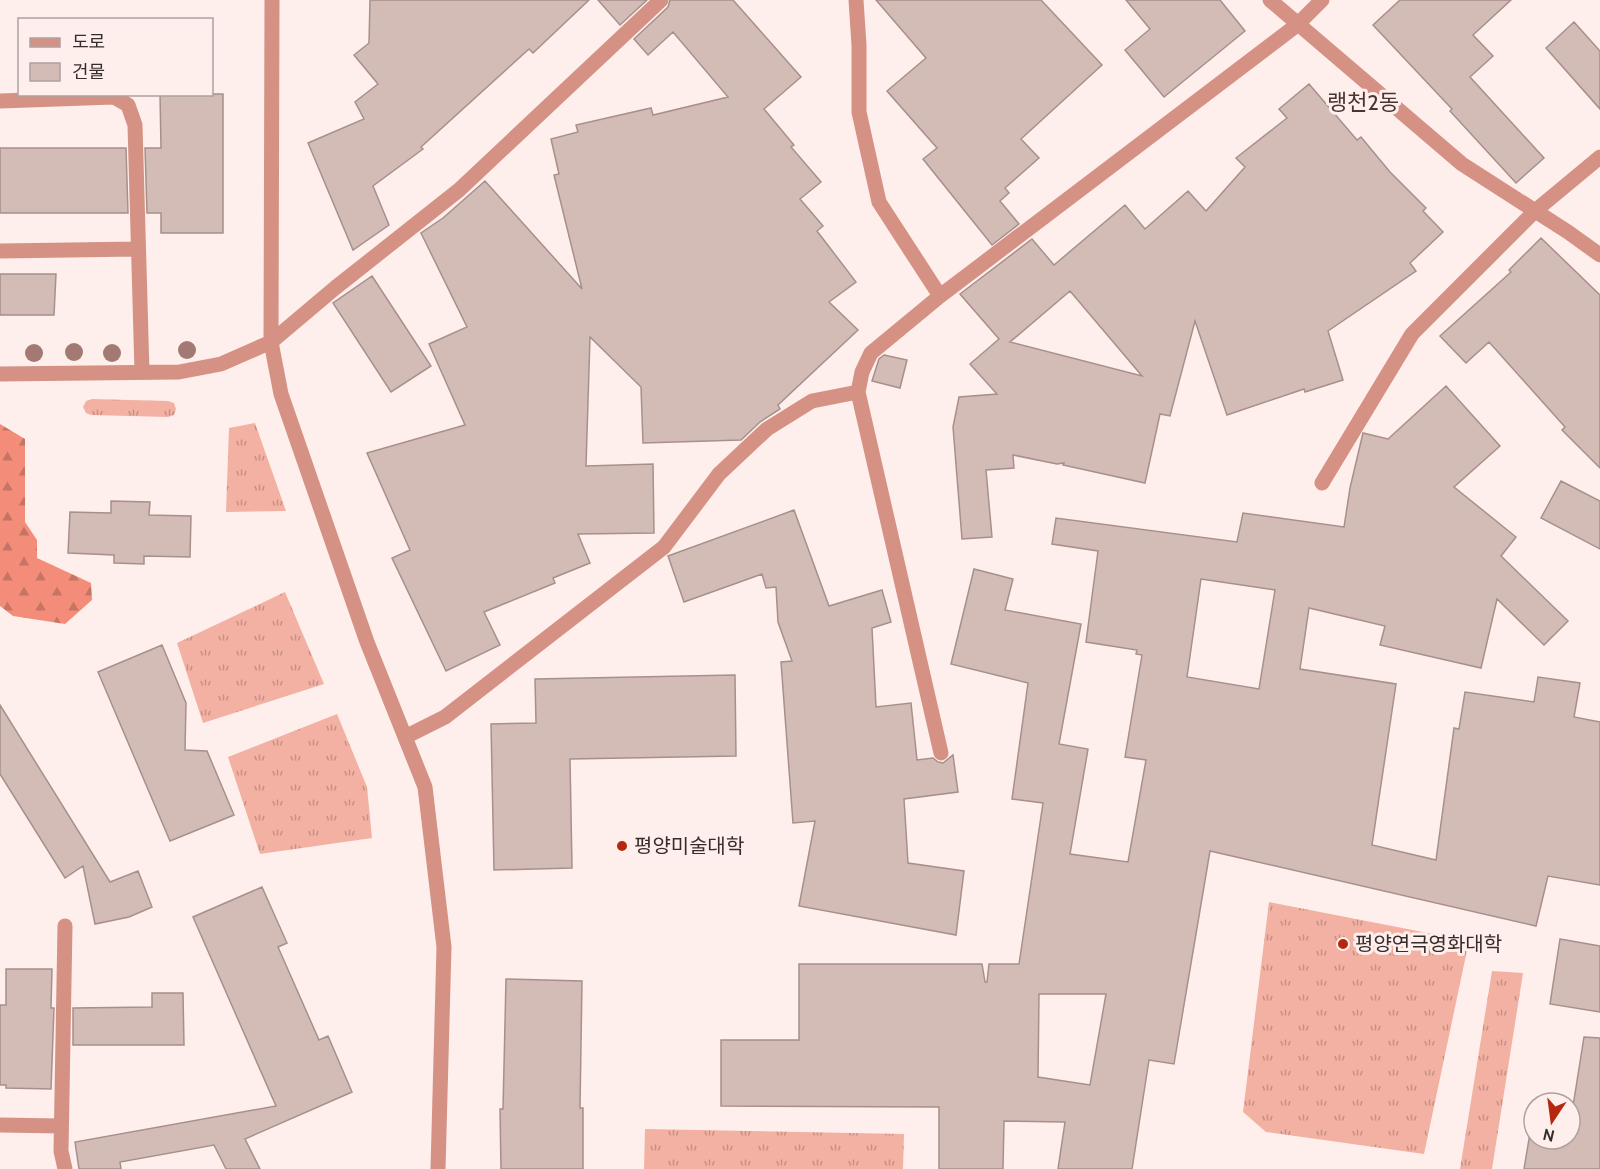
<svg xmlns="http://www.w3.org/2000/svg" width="1600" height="1169" viewBox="0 0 1600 1169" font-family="Cabin,'Noto Sans KR',sans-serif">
  <defs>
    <pattern id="grass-tufts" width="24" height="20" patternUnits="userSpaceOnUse" patternTransform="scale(1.5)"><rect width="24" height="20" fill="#f3b1a3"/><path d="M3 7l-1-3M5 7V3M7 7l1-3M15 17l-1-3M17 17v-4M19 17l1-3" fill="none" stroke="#c69085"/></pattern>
    <pattern id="forest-firs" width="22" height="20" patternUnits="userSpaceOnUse" patternTransform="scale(1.5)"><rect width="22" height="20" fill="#f38d79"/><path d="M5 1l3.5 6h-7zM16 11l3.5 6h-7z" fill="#c67463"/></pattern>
  </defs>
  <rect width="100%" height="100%" fill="#feefec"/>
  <!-- grass -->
  <path fill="url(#grass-tufts)" d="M 92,399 L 168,401 L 174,403 L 176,409 L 174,415 L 168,417 L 91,415 L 86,413 L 83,407 L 86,401 Z
    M 255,423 L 286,511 L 226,512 L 229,428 Z
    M 285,592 L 324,684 L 203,723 L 177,643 Z
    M 337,714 L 367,787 L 372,838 L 260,854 L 228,757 Z
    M 1269,902 L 1469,941 L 1424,1154 L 1266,1132 L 1243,1112 Z
    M 1492,971 L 1523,973 L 1492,1169 L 1460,1169 Z
    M 645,1129 L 904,1134 L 903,1169 L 644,1169 Z"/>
  <!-- forest -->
  <path fill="url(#forest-firs)" d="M 0,424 L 25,439 L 25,522 L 37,540 L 37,558 L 91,583 L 92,600 L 65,624 L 13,616 L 0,606 Z"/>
  <!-- building -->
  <path fill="#d3bbb6" stroke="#a7908c" stroke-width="1.5" fill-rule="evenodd" d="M 370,0 L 589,0 L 533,53 L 529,49 L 421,147 L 423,149 L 373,186 L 389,225 L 353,250 L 308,143 L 364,119 L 355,102 L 378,84 L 354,55 L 369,43 Z
    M 598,0 L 647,0 L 620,25 Z
    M 670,0 L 733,0 L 801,77 L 764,109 L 794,145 L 791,147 L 821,182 L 800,199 L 823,226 L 817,231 L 856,282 L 829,302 L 858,330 L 778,405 L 780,409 L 760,422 L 741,440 L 643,443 L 641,387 L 590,337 L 586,466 L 653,464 L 654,533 L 578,534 L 590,563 L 553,578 L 555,583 L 484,612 L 500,645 L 446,671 L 392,558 L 410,550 L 367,453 L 465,425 L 429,344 L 467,327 L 421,233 L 443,218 L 485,181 L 582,289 L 554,175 L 559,174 L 551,139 L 578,132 L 576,125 L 651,108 L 653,115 L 728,97 L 673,32 L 648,55 L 634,39 L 668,7 Z
    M 876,0 L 1041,0 L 1102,65 L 1021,139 L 1039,158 L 1005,188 L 1009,193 L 1000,201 L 1019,224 L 992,245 L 923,159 L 937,148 L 887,91 L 926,58 Z
    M 1126,0 L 1220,0 L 1245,31 L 1164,97 L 1125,50 L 1150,29 Z
    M 1400,0 L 1511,0 L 1473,35 L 1493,56 L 1470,77 L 1544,158 L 1516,183 L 1450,111 L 1452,109 L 1373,25 Z
    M 1574,22 L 1600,51 L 1600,109 L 1546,48 Z
    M 1309,84 L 1357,140 L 1361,137 L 1390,172 L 1426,208 L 1423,211 L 1443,232 L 1410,263 L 1416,271 L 1328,331 L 1343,380 L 1305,392 L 1304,389 L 1227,415 L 1195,321 L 1170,416 L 1160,414 L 1145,483 L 1063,465 L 1064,463 L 1057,464 L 1013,455 L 1014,468 L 986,470 L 992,537 L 962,539 L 953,427 L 959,397 L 997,394 L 970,364 L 999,339 L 960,294 L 1032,239 L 1054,265 L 1125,205 L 1145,229 L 1188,191 L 1206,211 L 1245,167 L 1236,158 L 1287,118 L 1279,109 ZM 1070,291 L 1142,376 L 1010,342 Z
    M 160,94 L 223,94 L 223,233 L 161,233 L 161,213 L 147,213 L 145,148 L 161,148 Z
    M 0,148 L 126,148 L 128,213 L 0,213 Z
    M 1541,238 L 1600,295 L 1600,468 L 1562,430 L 1565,427 L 1489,342 L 1466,363 L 1440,336 L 1511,272 L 1509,270 Z
    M 0,274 L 56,274 L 54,315 L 0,315 Z
    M 372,276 L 431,366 L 391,392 L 333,303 Z
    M 884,355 L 907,360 L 900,388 L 872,381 L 879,359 Z
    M 1446,386 L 1500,446 L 1454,487 L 1516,537 L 1501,556 L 1568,621 L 1544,645 L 1497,599 L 1481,668 L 1380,645 L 1385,626 L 1309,608 L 1300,669 L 1396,684 L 1372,845 L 1436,860 L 1454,728 L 1459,729 L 1465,692 L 1534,702 L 1538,677 L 1580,683 L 1574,717 L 1600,722 L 1600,885 L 1548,876 L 1536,926 L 1210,851 L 1174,1064 L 1149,1060 L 1132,1169 L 1058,1169 L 1065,1122 L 1004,1121 L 1003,1169 L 939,1169 L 939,1107 L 721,1106 L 721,1040 L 799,1040 L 799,964 L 982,964 L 985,982 L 987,982 L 989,964 L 1019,964 L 1043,803 L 1012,799 L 1028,683 L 951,664 L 974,569 L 1013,579 L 1005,610 L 1081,624 L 1059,744 L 1088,749 L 1070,854 L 1128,862 L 1146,760 L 1125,757 L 1142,655 L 1136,654 L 1137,650 L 1086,642 L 1098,551 L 1052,544 L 1056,518 L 1237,542 L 1243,513 L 1344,527 L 1350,488 L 1363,433 L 1388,439 ZM 1201,579 L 1275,590 L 1259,689 L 1187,677 ZM 1039,994 L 1106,994 L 1090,1085 L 1038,1077 Z
    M 1561,481 L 1600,501 L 1600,549 L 1541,518 Z
    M 111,501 L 150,502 L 149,515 L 191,516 L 190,557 L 144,556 L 144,564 L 114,563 L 114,555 L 68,553 L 70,512 L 111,513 Z
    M 794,510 L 829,606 L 882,590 L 891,622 L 872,628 L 876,707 L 911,703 L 917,760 L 933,758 L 938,762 L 943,763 L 953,755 L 958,792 L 904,799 L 908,863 L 964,871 L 956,935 L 799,906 L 815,821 L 793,823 L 781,662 L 792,661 L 778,622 L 776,587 L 766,588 L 762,574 L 684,602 L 668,556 Z
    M 162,645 L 186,703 L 185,750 L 207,751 L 234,815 L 170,841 L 98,672 Z
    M 735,675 L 736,756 L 570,759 L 572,868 L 494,870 L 491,724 L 536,723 L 535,679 Z
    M 0,705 L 110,882 L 138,871 L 152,907 L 129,917 L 95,924 L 83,866 L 65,878 L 0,774 Z
    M 262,887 L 287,943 L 278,947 L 319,1040 L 328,1036 L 352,1092 L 245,1139 L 260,1169 L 226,1169 L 214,1145 L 120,1162 L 121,1169 L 79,1169 L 75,1142 L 276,1106 L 193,917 Z
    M 1560,939 L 1600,946 L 1600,1012 L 1550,1004 Z
    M 6,969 L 52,969 L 51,1008 L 54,1008 L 51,1089 L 6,1088 L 6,1085 L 0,1085 L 0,1005 L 6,1005 Z
    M 506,979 L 582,981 L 580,1108 L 583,1108 L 583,1169 L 501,1169 L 500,1109 L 503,1109 Z
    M 152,993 L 183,993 L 184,1045 L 73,1045 L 73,1008 L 152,1007 Z
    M 1584,1037 L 1600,1038 L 1600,1169 L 1524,1169 L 1532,1121 L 1534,1121 L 1534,1139 L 1570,1139 L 1570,1125 Z"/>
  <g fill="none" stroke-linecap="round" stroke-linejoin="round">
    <!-- minor -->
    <path stroke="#d59284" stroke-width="15" d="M 272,0 L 271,342 L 281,394 L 367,642 L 425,787 L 444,947 L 438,1169
      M 856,0 L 859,45 L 859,112 L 879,202 L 940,296
      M 1270,0 L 1462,164 L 1568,232 L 1600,255
      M 0,101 L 114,97 L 128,105 L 135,125 L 142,372
      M 0,251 L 138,249
      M 0,374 L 179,372 L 221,364 L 271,342 L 335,288 L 459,190 L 661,0
      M 1322,483 L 1412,334 L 1535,211 L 1600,157
      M 405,737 L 445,717 L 664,547 L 719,474 L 767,429 L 812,401 L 858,392
      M 941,753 L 858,392 L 862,372 L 871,353 L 940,296 L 1297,25 L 1322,0
      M 65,926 L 61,1151 L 65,1169
      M 0,1125 L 61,1126"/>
  </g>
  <!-- trees -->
  <g fill="#a37a73">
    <circle cx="187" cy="350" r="9"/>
    <circle cx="74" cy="352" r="9"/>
    <circle cx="34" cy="353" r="9"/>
    <circle cx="112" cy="353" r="9"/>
  </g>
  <!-- markers -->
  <g fill="#b5280f" stroke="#feefec" stroke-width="2">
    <circle cx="622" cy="846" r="6"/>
    <circle cx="1343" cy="944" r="6"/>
  </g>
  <g text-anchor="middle" stroke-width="6" stroke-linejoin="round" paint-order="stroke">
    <!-- poi labels -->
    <g font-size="20" fill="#362d2b" stroke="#feefec" text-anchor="start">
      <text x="634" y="853">평양미술대학</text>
      <text x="1355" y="951">평양연극영화대학</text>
    </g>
    <!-- quarter labels -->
    <g font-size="22" fill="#483531" stroke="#feefec">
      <text x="1363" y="110">랭천2동</text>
    </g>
  </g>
  <!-- legend -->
  <rect x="18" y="18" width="195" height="78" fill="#feefec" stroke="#aea19f" stroke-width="1.5"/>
  <rect x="30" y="38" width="30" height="9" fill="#d59284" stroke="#aea19f" stroke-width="1.5"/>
  <text x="72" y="48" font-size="18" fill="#362d2b">도로</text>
  <rect x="30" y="63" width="30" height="18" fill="#d3bbb6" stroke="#aea19f" stroke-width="1.5"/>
  <text x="72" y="78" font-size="18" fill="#362d2b">건물</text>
  <!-- north arrow -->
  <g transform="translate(1552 1121) rotate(193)"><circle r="28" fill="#feefec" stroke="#aea19f" stroke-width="1.5"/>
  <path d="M0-4.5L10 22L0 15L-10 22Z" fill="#b5280f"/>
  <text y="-9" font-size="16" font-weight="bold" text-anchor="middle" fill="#362d2b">N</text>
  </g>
</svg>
